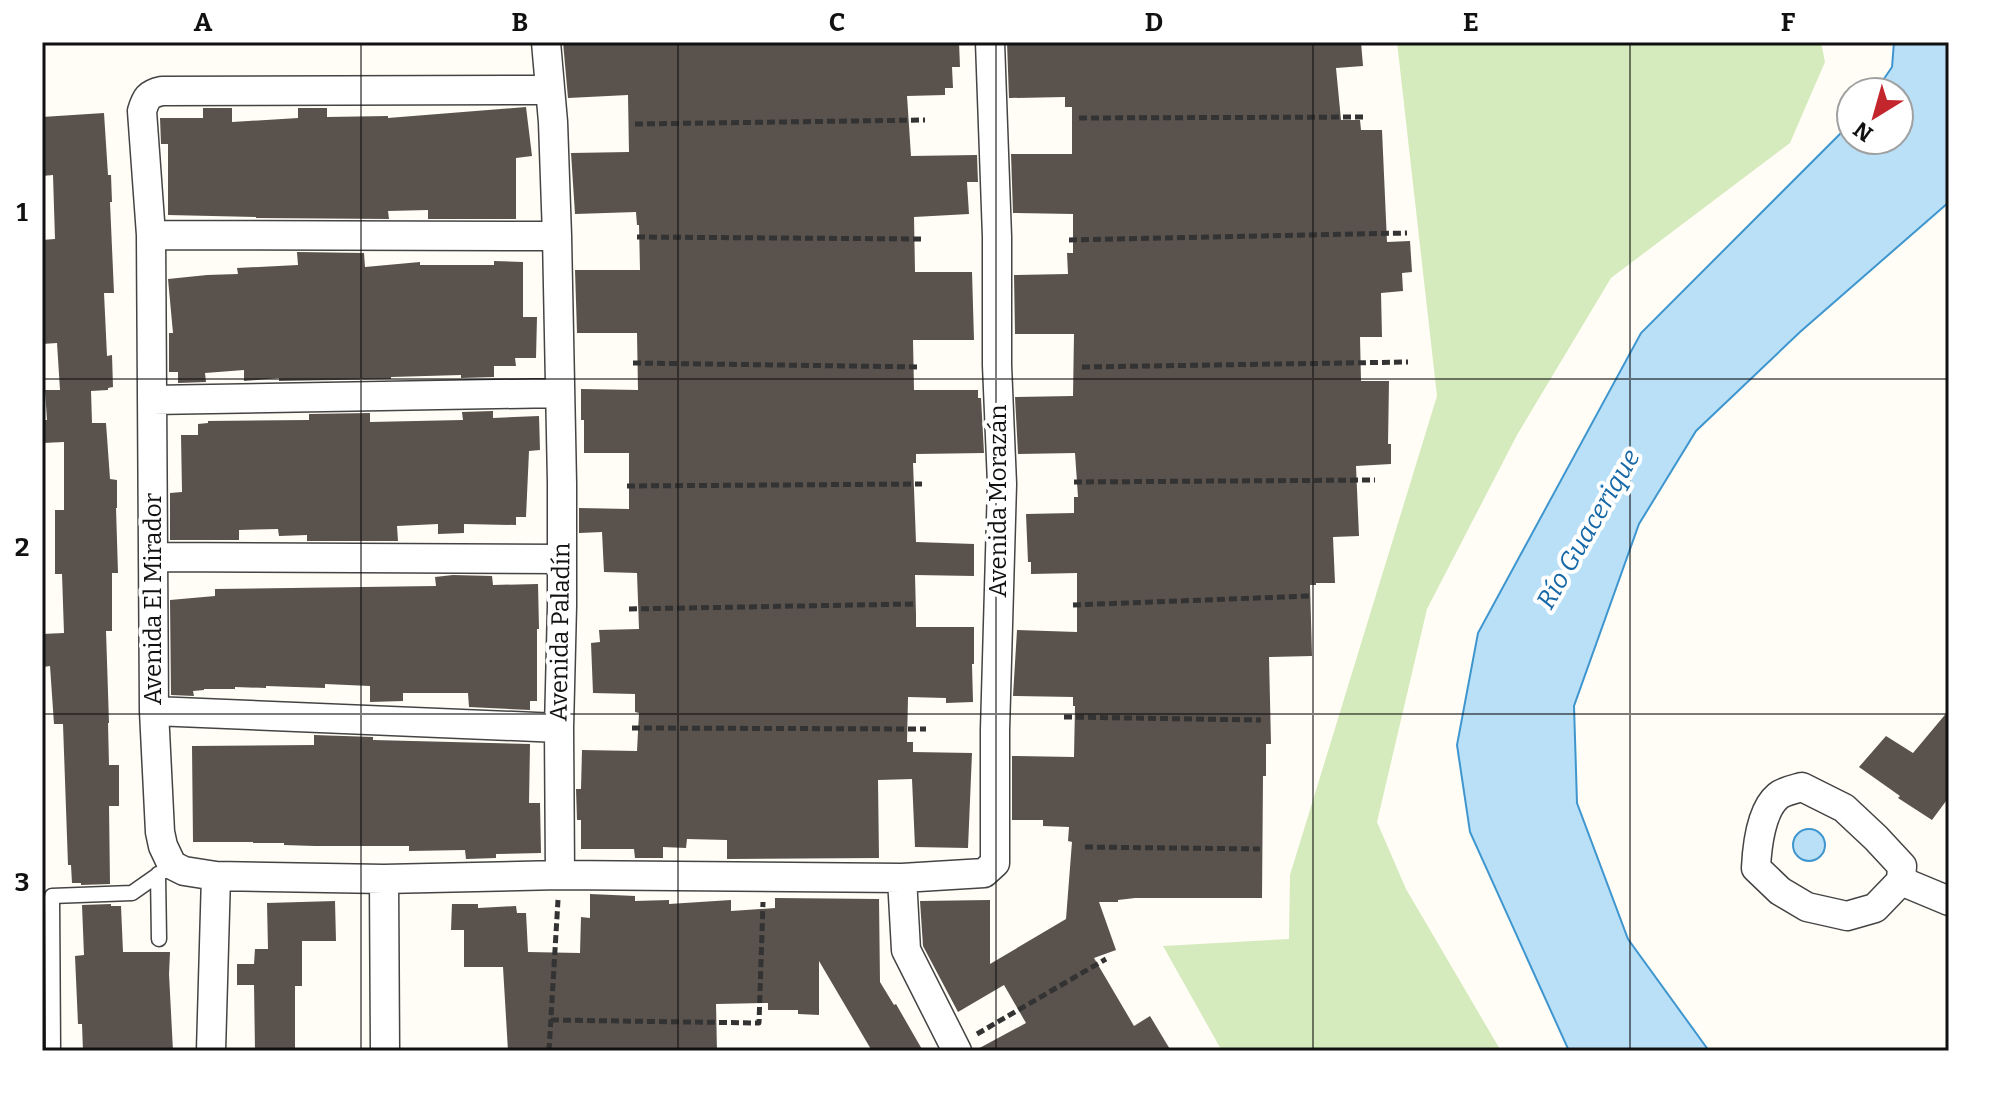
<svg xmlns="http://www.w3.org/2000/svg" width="1991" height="1093" viewBox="0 0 1991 1093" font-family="Bitter,serif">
  <rect width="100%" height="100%" fill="#fffdf5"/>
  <!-- green -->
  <path fill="#d5ebbd" d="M 1397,42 L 1821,42 L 1825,62 L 1790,143 L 1611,278 L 1517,435 L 1427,609 L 1377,822 L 1406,889 L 1501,1051 L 1222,1051 L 1163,946 L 1289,939 L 1290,875 L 1437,396 Z"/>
  <!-- water -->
  <path fill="#b9e0f7" stroke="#3f96cf" stroke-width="2" d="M 1894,42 L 1949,42 L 1949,202 L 1800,332 L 1696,431 L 1639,524 L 1574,706 L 1577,803 L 1628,939 L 1709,1051 L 1569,1051 L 1470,832 L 1457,745 L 1478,633 L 1641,333 L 1851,123 L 1851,140 L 1899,140 L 1899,92 L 1875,92 L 1892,67 Z
    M1793 845a16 16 0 1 1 32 0a16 16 0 1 1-32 0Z"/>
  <!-- building -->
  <path fill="#5a524d" d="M 563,42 L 959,42 L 960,67 L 952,67 L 953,88 L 945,88 L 945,95 L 907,96 L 911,156 L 977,155 L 978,182 L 967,182 L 969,214 L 914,217 L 915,272 L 972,272 L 974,340 L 913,340 L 914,390 L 978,390 L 978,398 L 981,398 L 984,453 L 916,454 L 916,463 L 913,463 L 916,542 L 974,544 L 974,576 L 915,575 L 916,615 L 916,627 L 974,627 L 974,664 L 972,664 L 973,702 L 946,703 L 946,698 L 908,697 L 907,742 L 913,742 L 913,752 L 972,753 L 968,848 L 915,847 L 912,779 L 878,780 L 879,858 L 727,859 L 727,840 L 687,839 L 686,848 L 663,847 L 663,858 L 635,858 L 634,849 L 581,849 L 581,820 L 577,820 L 576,789 L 581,789 L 582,750 L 637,751 L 639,713 L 635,712 L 635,694 L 593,693 L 591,643 L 600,642 L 599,630 L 639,629 L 637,573 L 604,572 L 602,532 L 579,533 L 579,508 L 629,509 L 629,453 L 584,453 L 584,420 L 581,420 L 581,389 L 638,390 L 637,333 L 577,333 L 575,270 L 640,270 L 639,225 L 637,225 L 636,212 L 575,214 L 571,153 L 629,152 L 628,95 L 568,98 Z
    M 1007,42 L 1361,42 L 1363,66 L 1336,68 L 1341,120 L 1360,120 L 1361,130 L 1382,130 L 1387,242 L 1410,241 L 1412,272 L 1402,273 L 1403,291 L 1381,293 L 1382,337 L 1360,337 L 1361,381 L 1389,381 L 1388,444 L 1391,444 L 1391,464 L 1356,466 L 1359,536 L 1333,537 L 1335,583 L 1316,583 L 1316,585 L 1310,585 L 1312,656 L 1269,657 L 1271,744 L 1266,744 L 1266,776 L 1263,776 L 1262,898 L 1135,898 L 1118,900 L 1118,902 L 1099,902 L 1116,950 L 1094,958 L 1134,1026 L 1150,1016 L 1171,1051 L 974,1051 L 1026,1023 L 1004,985 L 958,1012 L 923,946 L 920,901 L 990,900 L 990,964 L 1066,919 L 1072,842 L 1068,841 L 1069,827 L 1043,826 L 1043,820 L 1012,820 L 1012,756 L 1074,757 L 1075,706 L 1073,706 L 1073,697 L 1013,696 L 1017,630 L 1077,632 L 1077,573 L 1031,574 L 1031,562 L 1028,562 L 1026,514 L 1074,513 L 1074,497 L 1078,497 L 1075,453 L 1018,454 L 1015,397 L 1073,396 L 1074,334 L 1015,334 L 1014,275 L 1068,274 L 1067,253 L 1073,253 L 1073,214 L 1013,213 L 1011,154 L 1072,154 L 1072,107 L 1065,107 L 1065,97 L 1009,98 Z
    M 526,107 L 532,156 L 516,158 L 516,219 L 428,219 L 428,210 L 388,211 L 389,219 L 256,218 L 256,217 L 168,215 L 168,144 L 161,144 L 160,118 L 203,118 L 203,108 L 232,108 L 232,122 L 298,118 L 298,108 L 327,108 L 327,117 L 388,116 L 388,118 Z
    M 104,113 L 108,175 L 111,175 L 112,202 L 110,202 L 114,293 L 104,293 L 107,356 L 112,355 L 113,387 L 108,388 L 108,390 L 91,391 L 92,423 L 106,423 L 110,479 L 117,480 L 117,508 L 116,508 L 118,573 L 112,573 L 112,631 L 106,631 L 109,723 L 108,723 L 109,765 L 119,765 L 119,806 L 109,806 L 110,884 L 81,885 L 81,883 L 72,883 L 71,865 L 68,865 L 63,724 L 54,724 L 50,666 L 43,667 L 42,634 L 64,633 L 62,574 L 55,574 L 55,510 L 64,510 L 64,442 L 42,443 L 42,420 L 47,420 L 45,390 L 60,390 L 57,343 L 42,344 L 42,240 L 55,239 L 53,175 L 42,176 L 42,117 Z
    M 297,252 L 364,253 L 365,267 L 420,262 L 420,265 L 494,265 L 494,261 L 523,262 L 523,317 L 537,317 L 536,358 L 515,358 L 516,366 L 494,366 L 494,377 L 461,378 L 461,375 L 391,377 L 391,379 L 279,381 L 279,378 L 244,381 L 244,370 L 205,373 L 206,382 L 178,383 L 178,372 L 169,372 L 169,333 L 173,333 L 168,279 L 207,275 L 238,274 L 237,268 L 298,265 Z
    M 493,411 L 493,418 L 539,416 L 540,450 L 529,451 L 526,517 L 516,517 L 516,525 L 464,524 L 464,533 L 438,534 L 438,524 L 397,526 L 398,541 L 307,541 L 307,535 L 279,536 L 278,529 L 239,530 L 239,540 L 170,540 L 170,493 L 182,492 L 181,435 L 198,435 L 198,424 L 208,423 L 208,421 L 309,420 L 309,414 L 370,413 L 370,422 L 463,420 L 462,412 Z
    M 453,575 L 492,576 L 493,585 L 538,584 L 539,629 L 537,629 L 537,701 L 530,701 L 530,710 L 469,707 L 468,693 L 403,693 L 403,701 L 370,702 L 370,686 L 325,684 L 325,688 L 266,686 L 266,688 L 235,687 L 235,689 L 204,689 L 204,690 L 193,691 L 194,696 L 171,695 L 170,600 L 215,596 L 215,589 L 436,586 L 435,577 Z
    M 1949,710 L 1949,797 L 1932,820 L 1898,798 L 1900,796 L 1859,767 L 1886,736 L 1913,753 Z
    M 314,735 L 373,737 L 373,740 L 530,744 L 529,803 L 540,803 L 541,853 L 496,854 L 496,858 L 466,859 L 465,850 L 409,851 L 409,846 L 315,846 L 284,845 L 284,843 L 253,843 L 253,842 L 193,842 L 192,746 L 314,745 Z
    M 590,894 L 635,896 L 635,901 L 669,900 L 669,904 L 731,900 L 731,911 L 775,908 L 775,898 L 879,899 L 880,982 L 894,1005 L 896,1004 L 923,1051 L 872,1051 L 819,961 L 819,1015 L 798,1014 L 798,1010 L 768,1010 L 768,1003 L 716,1004 L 717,1051 L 508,1051 L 503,967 L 464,967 L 464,930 L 451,930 L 452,904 L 478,904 L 478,908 L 516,906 L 517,913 L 526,913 L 528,952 L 580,953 L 581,917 L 590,918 Z
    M 335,901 L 336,941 L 302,941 L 302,986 L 295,986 L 295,1051 L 255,1051 L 254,985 L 237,985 L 237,964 L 254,964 L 255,949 L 268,949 L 267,903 Z
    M 111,904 L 111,906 L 121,906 L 123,952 L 170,952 L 169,974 L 173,1051 L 83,1051 L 82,1024 L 78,1024 L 75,956 L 84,955 L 82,905 Z"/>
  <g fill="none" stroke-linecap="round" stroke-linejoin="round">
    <defs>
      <path id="service" d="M 158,874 L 159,939
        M 53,1051 L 52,896 L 132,893 L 172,865"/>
      <path id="minor" d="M 546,42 L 553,122 L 557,236 L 562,483 L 562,606 L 559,728 L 560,875
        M 549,90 L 162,91 C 148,94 146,98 142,111 L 151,235 L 154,711 L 160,832 L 163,846 L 172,865 L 184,871 L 216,876 L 384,879 L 560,875 L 902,878 L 984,873 L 995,863 L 995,730 L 1002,484 L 997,365 L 997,237 L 990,42
        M 151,235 L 557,236
        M 152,400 L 560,393
        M 153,557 L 562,559
        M 154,711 L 559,728
        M 1802,787 L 1844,808 L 1876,838 L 1902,866 L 1901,881 L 1875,908 L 1847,916 L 1807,907 L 1780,891 L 1756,868 C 1757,847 1761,810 1778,796 C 1784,791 1795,789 1802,787 Z
        M 902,878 L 906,950 L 957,1051
        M 384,879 L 385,1051
        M 1901,881 L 1949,901
        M 211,1051 L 216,876"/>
    </defs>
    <!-- service casing -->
    <use href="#service" stroke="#444" stroke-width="17"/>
    <!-- minor casing -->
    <use href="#minor" stroke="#444" stroke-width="31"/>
    <!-- path -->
    <path stroke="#333" stroke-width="5" stroke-dasharray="8 4" stroke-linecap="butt" d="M 1079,118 L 1367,117
      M 635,124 L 925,120
      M 637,237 L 922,239
      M 1069,240 L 1407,233
      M 633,363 L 920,367
      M 1082,367 L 1408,362
      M 1074,482 L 1375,480
      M 627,486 L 922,484
      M 1073,605 L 1310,596
      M 629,609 L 913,604
      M 1064,717 L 1261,720
      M 632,728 L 926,729
      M 1085,847 L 1260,849
      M 551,1020 L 759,1023 L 763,902
      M 977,1034 L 1106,959
      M 549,1051 L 558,900"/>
    <!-- service -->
    <use href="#service" stroke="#fff" stroke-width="14"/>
    <!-- minor -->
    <use href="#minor" stroke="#fff" stroke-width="28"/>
  </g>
  <!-- grid -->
  <path fill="none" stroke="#111" stroke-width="2" stroke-opacity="0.55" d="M 361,42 L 361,1051M 678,42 L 678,1051M 996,42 L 996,1051M 1313,42 L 1313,1051M 1630,42 L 1630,1051M 42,379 L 1949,379M 42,714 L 1949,714"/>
  <g text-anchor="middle" stroke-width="8" stroke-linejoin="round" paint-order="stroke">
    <!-- street labels -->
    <g font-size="24" fill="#111" stroke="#fff">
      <text transform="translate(998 501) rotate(-90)" y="8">Avenida Morazán</text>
      <text transform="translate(153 599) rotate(-90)" y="8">Avenida El Mirador</text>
      <text transform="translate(560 632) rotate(-89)" y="8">Avenida Paladín</text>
    </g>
    <!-- water labels -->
    <g font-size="26" font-style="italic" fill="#1768a6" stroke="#fff">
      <text transform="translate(1588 529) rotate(-60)" y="9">Río Guacerique</text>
    </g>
  </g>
  <!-- border -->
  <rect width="1991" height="1093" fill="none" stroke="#ffffff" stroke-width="88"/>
  <!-- north arrow -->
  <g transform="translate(1875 116) rotate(217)"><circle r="38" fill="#ffffff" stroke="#a0a0a0" stroke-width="2"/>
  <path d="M0-6L14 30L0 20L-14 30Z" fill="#c4262e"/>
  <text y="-12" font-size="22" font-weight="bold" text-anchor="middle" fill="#111111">N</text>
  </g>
  <rect x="44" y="44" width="1903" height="1005" fill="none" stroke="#111" stroke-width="3"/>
  <g font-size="26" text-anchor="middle" font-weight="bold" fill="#111">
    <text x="203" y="31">A</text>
    <text x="520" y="31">B</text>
    <text x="837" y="31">C</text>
    <text x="1154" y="31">D</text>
    <text x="1471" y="31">E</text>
    <text x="1788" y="31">F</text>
    <text x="22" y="221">1</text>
    <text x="22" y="556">2</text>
    <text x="22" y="891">3</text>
  </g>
</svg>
